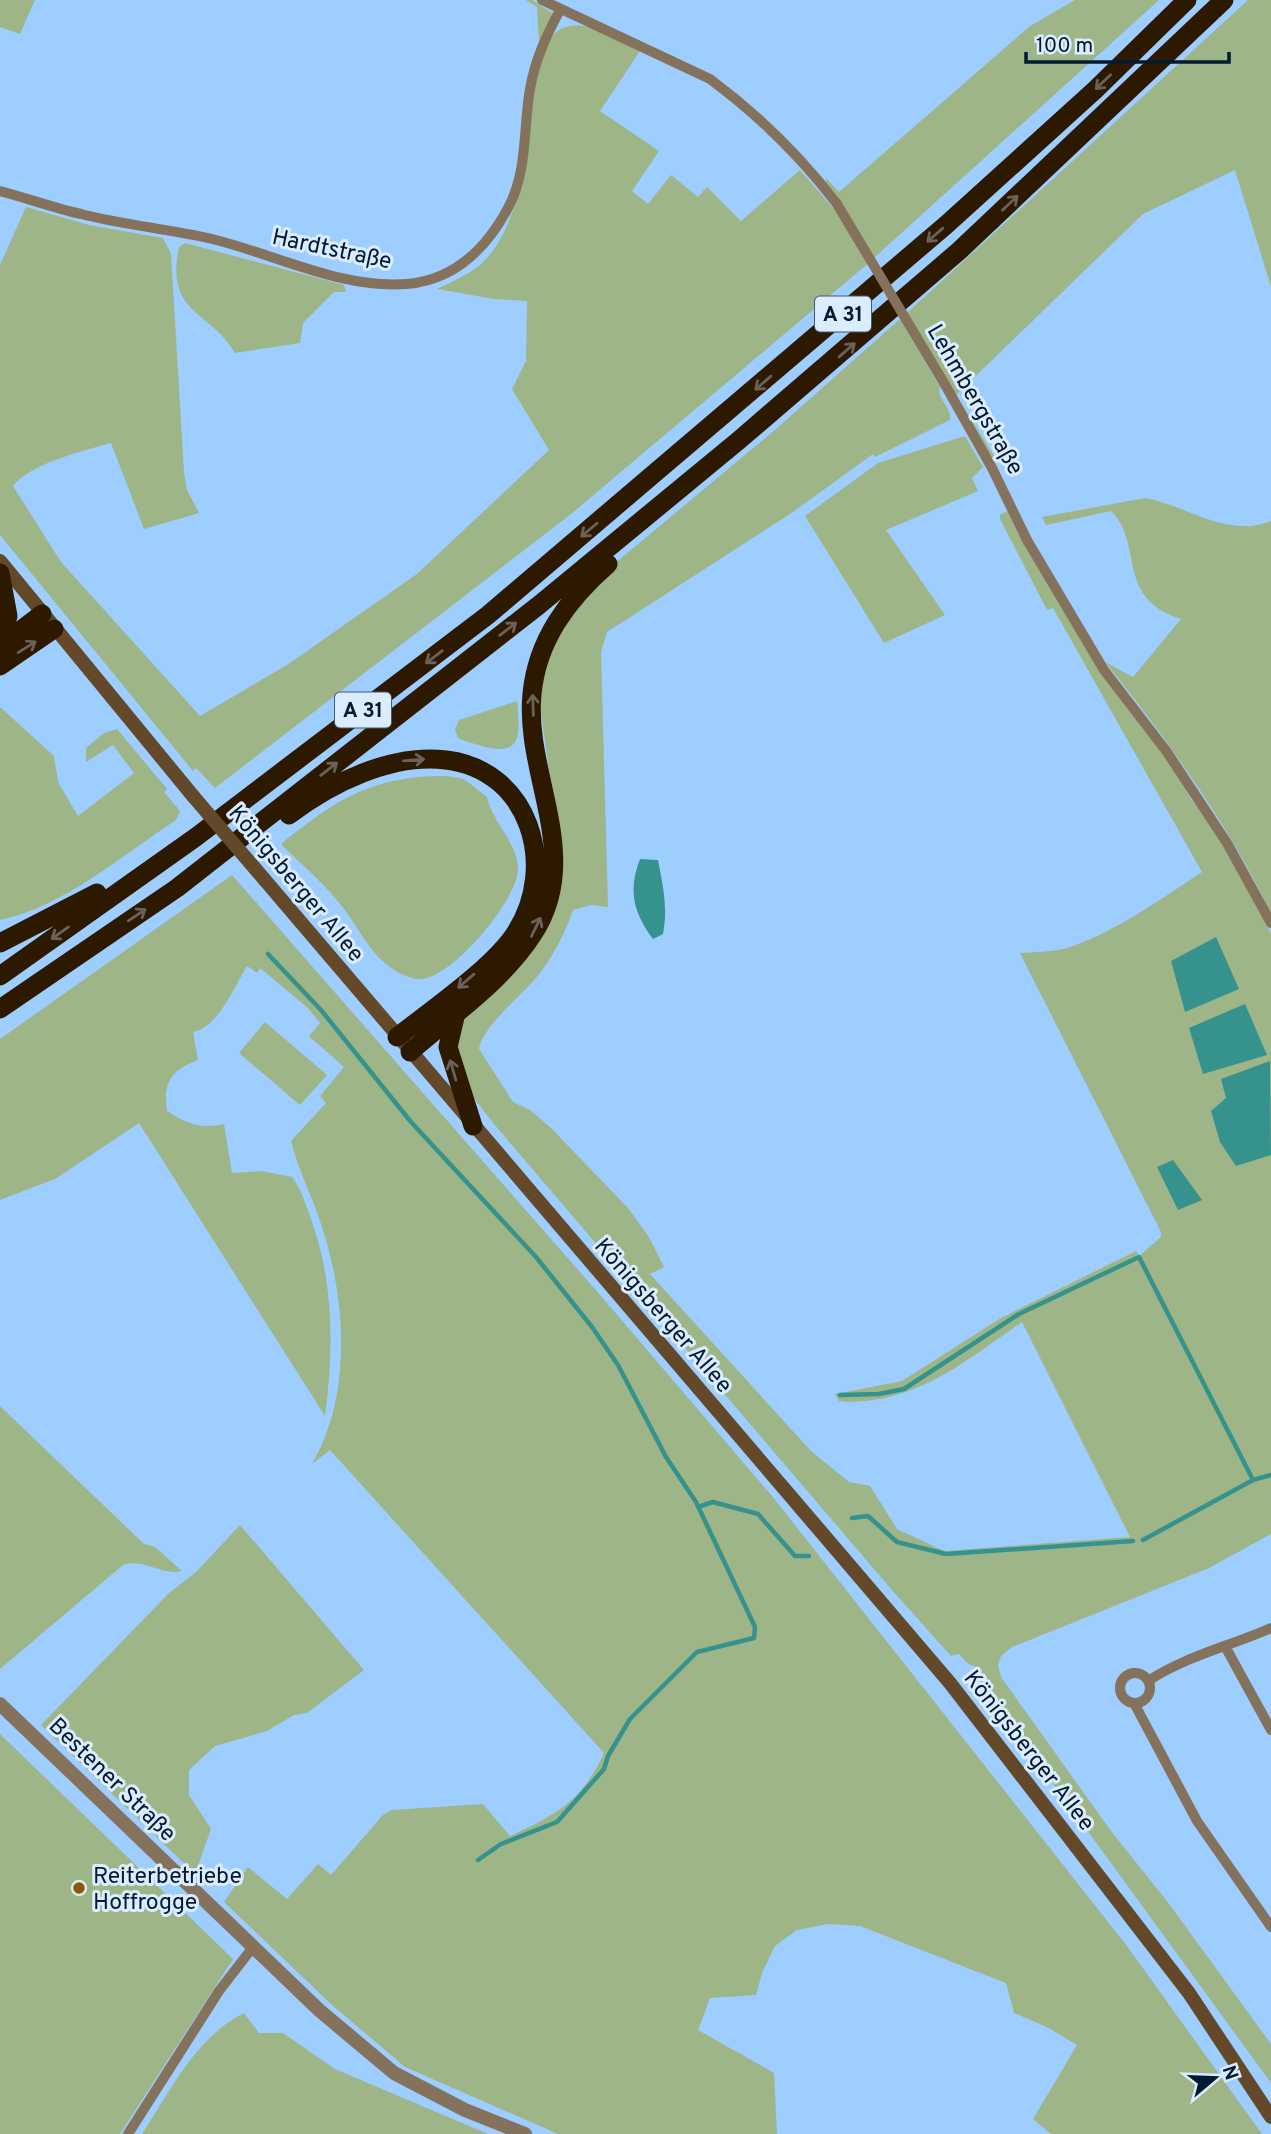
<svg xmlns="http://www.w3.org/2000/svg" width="1271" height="2134" viewBox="0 0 1271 2134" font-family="Overpass,sans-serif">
  <rect width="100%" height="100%" fill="#9eceff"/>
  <!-- green -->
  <path fill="#9eb587" d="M 0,0 L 35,0 L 20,34 L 0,27 Z
    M 526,0 L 532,0 L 554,14 L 539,43 L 537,7 Z
    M 1075,0 L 1159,0 L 865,266 L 571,514 L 215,788 L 196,768 L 193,771 L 0,535 L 0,265 L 26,207 L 89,225 L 163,238 L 171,254 L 184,472 L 187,490 L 199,513 L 144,529 L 111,443 C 83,451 31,463 13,486 L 61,562 L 200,716 L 287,665 L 417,574 L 549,450 L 512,389 L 526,361 L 527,301 L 494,299 L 437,289 C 454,281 475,272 487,258 C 507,235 516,204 523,175 C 532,143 527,37 566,27 C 591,20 619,40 640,51 L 600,111 L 659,151 L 632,191 L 648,204 L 671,175 L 698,197 L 707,187 L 741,221 L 800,170 L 833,208 L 839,201 L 826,184 L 826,178 L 839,192 L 1030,26 Z
    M 1248,0 L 1271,0 L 1271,287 L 1235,170 L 1143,214 L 956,395 L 996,459 L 992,458 L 907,313 Z
    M 185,243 L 344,285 L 346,292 L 334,292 L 303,323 L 300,343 L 235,353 C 210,310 165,315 179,247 Z
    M 900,319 L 940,387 C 936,398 952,407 950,420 L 875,457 L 873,454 L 793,512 L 607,632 L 601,652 L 608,907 L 591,905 L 573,910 C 565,933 555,953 540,973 C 525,993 482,1026 479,1049 L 513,1102 L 530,1110 L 551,1128 L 628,1208 L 649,1237 L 664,1267 L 650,1274 L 811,1451 L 849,1482 L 870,1486 L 897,1529 L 944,1551 L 1130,1537 L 1022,1322 C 965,1361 919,1402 846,1402 L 839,1401 L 835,1394 L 902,1381 L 1001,1318 L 1136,1251 L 1139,1256 L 1161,1237 L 1161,1232 L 1020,953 C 1034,952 1050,952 1063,949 C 1108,937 1164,897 1202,872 L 1053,608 L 1047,610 L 1000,519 L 1000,515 L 1007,511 L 1023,542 L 1175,770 L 1191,799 L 1211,823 L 1271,933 L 1271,1534 L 1209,1568 L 1012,1647 L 1001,1656 L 998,1665 L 1001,1677 L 1111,1831 L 1170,1905 L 1271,2044 L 1271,2083 L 983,1687 L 976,1667 L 967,1663 L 959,1654 L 951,1656 L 891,1589 L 494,1124 L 476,1101 L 456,1065 L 457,1026 L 540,936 L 550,777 L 539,698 L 548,649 L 601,575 L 776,429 Z
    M 965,436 L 983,467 L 972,478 L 978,491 L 886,530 L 945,615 L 884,643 L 805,516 L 878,463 Z
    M 1145,498 C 1187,505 1227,539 1271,521 L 1271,914 C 1233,831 1163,733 1105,662 L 1133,677 L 1181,619 C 1114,597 1145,545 1111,511 L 1046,525 L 1042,517 Z
    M 517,701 C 519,728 525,757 486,747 C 476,744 467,742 458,738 L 455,730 L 459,720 Z
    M 0,707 L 54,756 L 58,782 L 78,816 L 134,773 L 113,745 L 86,762 L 86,748 L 104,733 L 117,729 L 167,789 L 164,792 L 180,811 L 176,820 C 121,856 65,906 0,920 Z
    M 447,776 L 464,779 L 487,797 C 492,822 518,843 518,869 C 518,899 452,979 420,979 C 410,979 398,973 390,967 C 370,953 359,929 344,909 C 327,886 302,865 281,844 C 336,799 374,775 447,776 Z
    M 232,875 L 601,1296 L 772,1496 L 1127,1946 L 1262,2134 L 1051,2134 L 1033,2119 L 1077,2045 L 1047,2027 L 1014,2013 L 1006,1983 L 860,1926 L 828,1924 L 797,1930 L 775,1946 L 762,1973 L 756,1995 L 710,1998 L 698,2030 L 774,2073 L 777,2134 L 558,2134 L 405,2067 L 332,2005 L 224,1902 L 248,1867 L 287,1899 L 318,1864 L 331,1875 L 383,1815 L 392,1810 L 483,1804 L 510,1836 C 556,1815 582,1801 604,1753 L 330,1450 L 312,1464 C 353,1393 346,1297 320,1221 C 311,1194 298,1169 291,1141 L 326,1103 L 320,1096 L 344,1067 L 309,1036 L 320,1023 L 308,1008 L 260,968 L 257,973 L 247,966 C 235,985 218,1028 193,1032 L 198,1060 C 170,1071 163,1083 167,1111 C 187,1124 201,1129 224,1124 L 232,1173 L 262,1171 L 292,1177 C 301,1189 305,1202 310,1216 C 334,1281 334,1348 325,1416 L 139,1123 L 55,1179 L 0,1200 L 0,1039 Z
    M 265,1022 L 327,1075 L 300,1105 L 239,1053 Z
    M 0,1406 L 144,1544 L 155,1547 L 182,1571 C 161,1576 144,1558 123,1565 L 0,1669 Z
    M 240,1525 L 364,1670 L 307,1713 L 294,1715 L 267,1731 L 215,1746 L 189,1770 L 189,1795 L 211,1829 L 195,1874 L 41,1725 L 169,1593 L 196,1572 Z
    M 0,1734 L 233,1959 L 120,2134 L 0,2134 Z
    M 244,2013 L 259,2033 L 283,2033 L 335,2069 L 488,2134 L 142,2134 C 171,2090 195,2038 244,2013 Z"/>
  <!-- water -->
  <path fill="#36928c" d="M 640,859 L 658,860 C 663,886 668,908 663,934 L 653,939 C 633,912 628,890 640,859 Z
    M 1216,937 L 1239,989 L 1185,1012 L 1171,961 Z
    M 1245,1004 L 1267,1055 L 1203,1074 L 1189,1028 Z
    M 1270,1061 L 1271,1155 L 1236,1166 L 1220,1142 L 1211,1111 L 1226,1098 L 1221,1079 Z
    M 1173,1160 L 1202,1200 L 1178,1210 L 1157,1167 Z"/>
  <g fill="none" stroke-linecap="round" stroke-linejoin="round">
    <!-- stream -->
    <path stroke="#36928c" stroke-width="4.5" d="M 268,954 L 321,1010 L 411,1122 L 536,1257 L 592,1327 L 618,1365 L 666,1457 L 696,1502 L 755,1627 L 754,1638 L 697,1652 L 630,1719 L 608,1756 L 604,1769 L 557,1822 L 501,1844 L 478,1860
      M 840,1395 L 879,1394 L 904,1389 L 1019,1314 L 1139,1257 L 1253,1480
      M 698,1507 L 713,1502 L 758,1514 L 795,1556 L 809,1556
      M 852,1518 L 868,1516 L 897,1542 L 946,1554 L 1133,1541
      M 1143,1540 L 1253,1480 L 1271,1475"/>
    <!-- minor -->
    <path stroke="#85725d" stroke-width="10" d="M 542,0 L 710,79 C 757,114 802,158 837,204
      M 0,191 C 27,198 54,208 81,214 C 124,225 169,229 212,239 C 275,254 340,289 407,284 C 455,280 487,247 508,208 C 528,171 523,128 530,89 C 535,60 546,36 560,10
      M 944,383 L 992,468 L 1027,540 L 1104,670 L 1167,752 L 1227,843 L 1271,923
      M 1226,1648 L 1271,1730
      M1120 1688a15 15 0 1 1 30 0a15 15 0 1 1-30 0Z
      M 1148,1681 C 1186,1656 1230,1646 1271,1628
      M 1134,1703 L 1197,1821 L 1271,1927
      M 128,2134 L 219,1991 L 253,1947"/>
    <!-- tertiary -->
    <path stroke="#85725d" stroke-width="14" d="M 0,1704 L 319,2010 L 394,2073 L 465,2110 L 525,2134"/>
    <!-- secondary -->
    <path stroke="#634929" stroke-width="14" d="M 0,561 L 193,796
      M 264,879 L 950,1683 L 1189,1993 L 1271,2117"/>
    <!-- motorway -->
    <path stroke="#2d1800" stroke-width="19" d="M 0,573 L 8,616 L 0,641
      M 0,646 L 42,614
      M 0,666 L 54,629
      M 289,815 C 331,783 392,753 446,760 C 530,770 558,866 516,932 C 495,966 430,1011 397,1037
      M 0,943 L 97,893
      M 0,976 L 196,837 L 488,615 L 946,225 L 1095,90 L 1187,0
      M 0,1009 L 177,888 L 539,605 L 738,441 L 960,250 L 1224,0
      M 456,1013 L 448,1047 L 473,1126
      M 410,1052 C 451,1016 503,981 533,934 C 584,856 524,775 532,694 C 537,640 568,599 608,564"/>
    <!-- minor-bridge -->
    <path stroke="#85725d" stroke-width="10" d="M 837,204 L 944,383"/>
    <!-- secondary-bridge -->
    <path stroke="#634929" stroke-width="14" d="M 193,796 L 264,879"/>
  </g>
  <!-- one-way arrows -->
  <defs><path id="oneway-shaft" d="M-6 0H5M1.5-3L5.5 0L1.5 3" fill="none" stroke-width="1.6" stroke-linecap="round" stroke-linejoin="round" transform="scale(1.75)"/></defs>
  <g stroke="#6a6259">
    <use href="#oneway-shaft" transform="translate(1103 82) rotate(136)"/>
    <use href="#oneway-shaft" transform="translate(1010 203) rotate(-43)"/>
    <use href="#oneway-shaft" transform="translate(935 235) rotate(139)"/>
    <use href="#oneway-shaft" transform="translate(847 350) rotate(-41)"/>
    <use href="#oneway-shaft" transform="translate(763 383) rotate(139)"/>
    <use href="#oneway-shaft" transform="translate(589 530) rotate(140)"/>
    <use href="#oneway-shaft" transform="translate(508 629) rotate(-38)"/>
    <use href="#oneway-shaft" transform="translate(27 647) rotate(-32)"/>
    <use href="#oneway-shaft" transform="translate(434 657) rotate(143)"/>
    <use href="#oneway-shaft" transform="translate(533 705) rotate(-92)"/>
    <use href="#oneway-shaft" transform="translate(414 760) rotate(-5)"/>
    <use href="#oneway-shaft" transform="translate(329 769) rotate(-38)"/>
    <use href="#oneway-shaft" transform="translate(137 915) rotate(-34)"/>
    <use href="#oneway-shaft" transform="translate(536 927) rotate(-64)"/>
    <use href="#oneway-shaft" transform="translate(60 933) rotate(145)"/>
    <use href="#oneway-shaft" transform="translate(466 981) rotate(139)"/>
    <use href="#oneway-shaft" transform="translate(453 1070) rotate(-106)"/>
  </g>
  <!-- markers -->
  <circle fill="#8c5805" stroke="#daecfe" stroke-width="2.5" cx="79" cy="1888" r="7"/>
  <g text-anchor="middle" stroke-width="6" stroke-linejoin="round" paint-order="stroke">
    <!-- shield labels -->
    <g fill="#daecfe" stroke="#44596e" stroke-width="2">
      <rect x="815" y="296.5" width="56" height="35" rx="5"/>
      <rect x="335" y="692.5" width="56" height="35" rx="5"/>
    </g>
    <g font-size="21" font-weight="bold" fill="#031a31">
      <text x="843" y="321">A 31</text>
      <text x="363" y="717">A 31</text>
    </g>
    <!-- street labels -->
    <g font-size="23" fill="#031a31" stroke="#daecfe">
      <text transform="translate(332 248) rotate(12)" y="8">Hardtstraße</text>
      <text transform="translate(976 399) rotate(60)" y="8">Lehmbergstraße</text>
      <text transform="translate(297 883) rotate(50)" y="8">Königsberger Allee</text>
      <text transform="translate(664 1315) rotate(49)" y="8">Königsberger Allee</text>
      <text transform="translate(1030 1750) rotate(52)" y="8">Königsberger Allee</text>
      <text transform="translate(113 1779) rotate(44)" y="8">Bestener Straße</text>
    </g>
    <!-- poi labels -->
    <g font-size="23" fill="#031a31" stroke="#daecfe" text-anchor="start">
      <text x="93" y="1883">Reiterbetriebe<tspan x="93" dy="26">Hoffrogge</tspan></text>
    </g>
  </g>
  <!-- north arrow -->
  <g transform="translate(1215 2078) rotate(71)" stroke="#daecfe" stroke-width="5" paint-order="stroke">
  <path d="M0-5L12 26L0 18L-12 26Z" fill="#031a31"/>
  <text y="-10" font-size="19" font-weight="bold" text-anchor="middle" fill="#031a31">N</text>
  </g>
  <!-- scale -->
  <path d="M1026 52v10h203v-10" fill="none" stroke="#031a31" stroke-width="3.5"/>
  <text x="1036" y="52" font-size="21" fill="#031a31" stroke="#daecfe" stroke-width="5" paint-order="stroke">100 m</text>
</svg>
